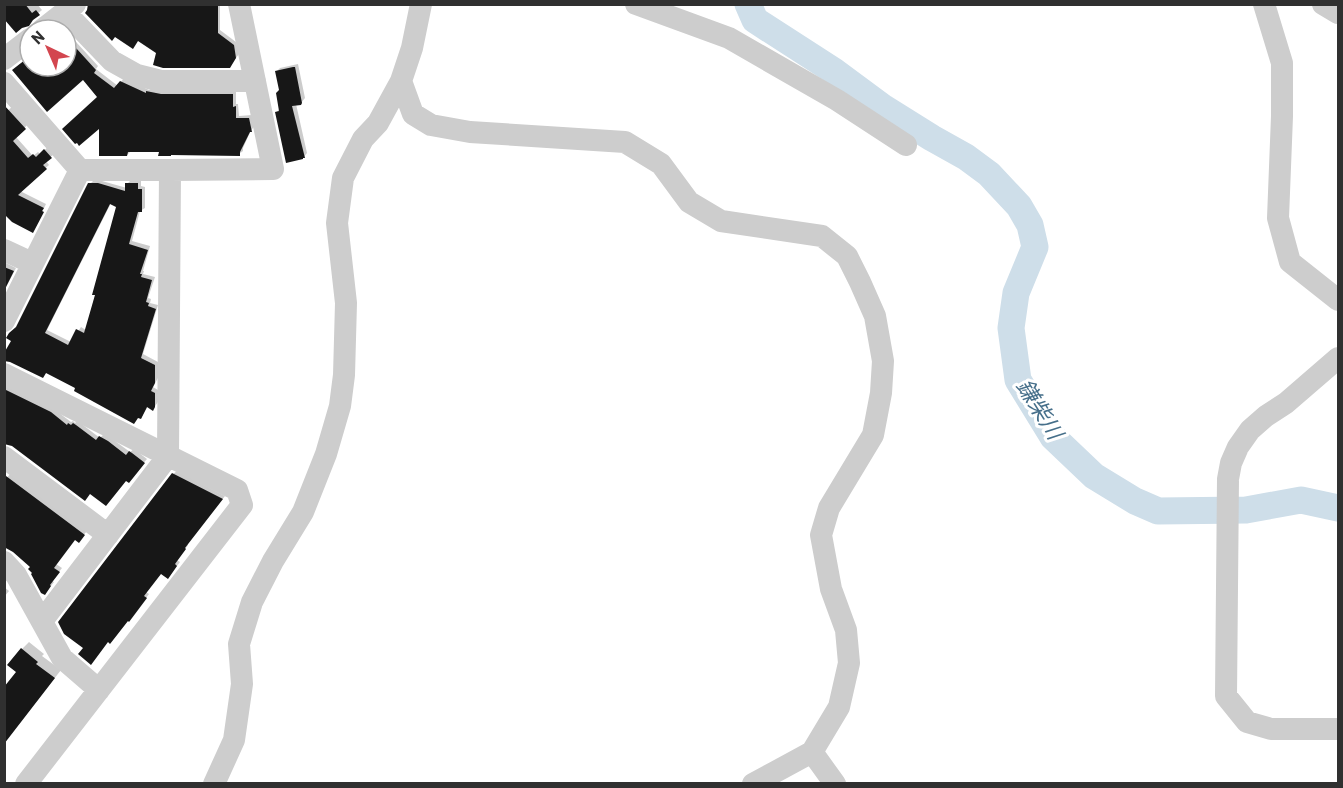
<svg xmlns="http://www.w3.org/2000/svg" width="1343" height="788" viewBox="0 0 1343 788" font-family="Barlow,'Noto Sans JP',sans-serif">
  <rect width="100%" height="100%" fill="#fff"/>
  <!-- shadow -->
  <path fill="#0003" fill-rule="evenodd" d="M 4,4 L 37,4 L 42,10 L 35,16 Z
    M 200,4 L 220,4 L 220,30 L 236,42 L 239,54 L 233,62 L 157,52 Z
    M 66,31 L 98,66 L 96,69 L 118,86 L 124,78 L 149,90 L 151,89 L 236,92 L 236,104 L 238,104 L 239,116 L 252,115 L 254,127 L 251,130 L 243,148 L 243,151 L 239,154 L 160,150 L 130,152 L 127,155 L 99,97 L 83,78 L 14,70 L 30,57 L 30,66 L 66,66 Z
    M 298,64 L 305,98 L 301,103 L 296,104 L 307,153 L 303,158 L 277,112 L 280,108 L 280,90 L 276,72 L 280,68 Z
    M 13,106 L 28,124 L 16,137 L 33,156 L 38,152 L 40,154 L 48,147 L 54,154 L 46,161 L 49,165 L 20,191 L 46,204 L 34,229 L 4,212 L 4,114 Z
    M 93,181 L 102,181 L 127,188 L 127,184 L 130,181 L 141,181 L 141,186 L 145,187 L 145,208 L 140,211 L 132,241 L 150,246 L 143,271 L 144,271 L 143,274 L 155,277 L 148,298 L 151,299 L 150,303 L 158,305 L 143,354 L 158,362 L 158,378 L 153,387 L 158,390 L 158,402 L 153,409 L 148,406 L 141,418 L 47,372 L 43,377 L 18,327 L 90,184 ZM 111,203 L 118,206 L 86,330 L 81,327 L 71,342 L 47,330 Z
    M 4,262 L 16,268 L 4,291 Z
    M 4,384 L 54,409 L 71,422 L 73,421 L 75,423 L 77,421 L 79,422 L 100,438 L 104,434 L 111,438 L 130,452 L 134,449 L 147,459 L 128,481 L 4,434 Z
    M 177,471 L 225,496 L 187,544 L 188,545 L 177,560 L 180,562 L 171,574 L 162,572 L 146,592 L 149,594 L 132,617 L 128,619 L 173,474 Z
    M 11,473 L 87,531 L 82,537 L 76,538 L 56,564 L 62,568 L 52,581 L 54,582 L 48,590 L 32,567 L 4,481 Z
    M 4,587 L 9,591 L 4,597 Z
    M 29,642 L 44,654 L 42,656 L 61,670 L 4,743 L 22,649 Z"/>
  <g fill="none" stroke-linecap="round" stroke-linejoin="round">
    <!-- river -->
    <path stroke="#cedee9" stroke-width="27" d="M 748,4 L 755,20 L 834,71 L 884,108 L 932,138 L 966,157 L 989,174 L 1019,206 L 1030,225 L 1035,247 L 1016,293 L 1011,328 L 1018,380 L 1053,437 L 1094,476 L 1135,501 L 1158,511 L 1246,510 L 1301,500 L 1338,508"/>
  </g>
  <!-- building -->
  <path fill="#171717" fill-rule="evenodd" d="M 4,4 L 25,4 L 32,13 L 36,10 L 40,15 L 33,20 L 29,26 L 22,28 L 16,33 L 4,19 Z
    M 88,4 L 218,4 L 218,33 L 234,45 L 236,58 L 230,68 L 163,68 L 153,65 L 156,53 L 138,41 L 133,49 L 115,37 L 112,41 L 85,13 L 87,10 Z
    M 66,37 L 96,70 L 94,73 L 114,88 L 120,81 L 146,93 L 146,91 L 161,94 L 233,94 L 233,107 L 236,106 L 236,118 L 249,118 L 252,132 L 250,132 L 240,152 L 240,156 L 171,155 L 171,156 L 158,156 L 159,152 L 128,152 L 127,156 L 99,156 L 99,129 L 79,146 L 77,143 L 75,144 L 62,129 L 97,97 L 83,80 L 47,112 L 12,70 L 30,56 L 30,66 L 66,66 Z
    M 293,67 L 295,67 L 302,103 L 301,105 L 292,106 L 305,158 L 303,158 L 303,159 L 286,163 L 275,112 L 279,111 L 276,93 L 279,90 L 275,71 Z
    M 4,105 L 26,129 L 13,141 L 28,158 L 33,154 L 36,157 L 44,149 L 52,158 L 43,165 L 47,169 L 18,195 L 44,208 L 42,211 L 44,212 L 33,233 L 12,222 L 4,214 Z
    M 88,183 L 98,183 L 125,191 L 125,183 L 138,183 L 138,189 L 142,189 L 142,212 L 138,212 L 129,244 L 148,250 L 140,274 L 142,274 L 141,277 L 152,280 L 146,302 L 149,303 L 148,306 L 156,309 L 141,358 L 155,365 L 155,383 L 151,391 L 155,393 L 155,407 L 153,411 L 147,407 L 141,419 L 138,418 L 134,424 L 74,391 L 75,388 L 46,373 L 43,378 L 10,362 L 4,361 L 4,353 L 11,341 L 6,338 L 9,333 L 16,327 ZM 110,204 L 116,207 L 92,295 L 95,295 L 84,333 L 76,329 L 68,345 L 45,333 Z
    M 4,267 L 14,271 L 6,287 L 4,286 Z
    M 4,389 L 51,412 L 67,425 L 68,423 L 71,425 L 73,423 L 76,425 L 96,440 L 99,436 L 108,441 L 126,455 L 129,451 L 132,453 L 145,463 L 129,483 L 126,481 L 106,506 L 90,494 L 85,501 L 12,446 L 4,444 Z
    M 172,473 L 223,499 L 185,548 L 186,549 L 175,564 L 177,566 L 168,579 L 161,574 L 144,596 L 147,598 L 129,622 L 128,621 L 110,644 L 108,642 L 91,665 L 78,654 L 83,648 L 64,634 L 58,622 Z
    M 6,476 L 85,535 L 79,543 L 75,540 L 54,568 L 60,572 L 50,585 L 51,586 L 45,595 L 41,593 L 31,574 L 32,573 L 28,569 L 30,567 L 13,552 L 4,547 L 4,478 Z
    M 21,648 L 38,662 L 36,664 L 55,678 L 4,744 L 4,687 L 16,672 L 7,665 Z"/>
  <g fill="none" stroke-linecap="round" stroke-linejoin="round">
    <!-- minor -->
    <path stroke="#cdcdcd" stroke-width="22" d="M 636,4 L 729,38 L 837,100 L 906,145
      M 1264,4 L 1282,63 L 1282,116 L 1278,218 L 1290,262 L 1338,300
      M 1323,4 L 1338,13
      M 65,12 L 112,61 L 137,75 L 161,81 L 255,81
      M 42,30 L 75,4
      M 4,59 L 30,39
      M 401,81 L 413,114 L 431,125 L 470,132 L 625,142 L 661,164 L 689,202 L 721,221 L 822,236 L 847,256 L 860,282 L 875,316 L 883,361 L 881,393 L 873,435 L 829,508 L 821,535 L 831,589 L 846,630 L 849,663 L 839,707 L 812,752 L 753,784
      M 4,83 L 80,170 L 170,170 L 273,169 L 239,4
      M 4,250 L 32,263
      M 4,321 L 80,170
      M 1338,358 L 1286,403 L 1266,416 L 1250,430 L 1238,447 L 1231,463 L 1228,479 L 1226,696 L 1247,722 L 1271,729 L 1338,729
      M 4,374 L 237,490 L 242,505 L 26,784
      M 4,457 L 108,535
      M 4,562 L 16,575 L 62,658 L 99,690
      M 42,621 L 168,456 L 170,170
      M 812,752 L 835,784
      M 214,784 L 234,740 L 242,684 L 239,644 L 252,602 L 273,561 L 303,512 L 326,454 L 340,406 L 344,375 L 346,303 L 337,223 L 343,178 L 363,139 L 378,123 L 401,81 L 412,48 L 421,4"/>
  </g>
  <g text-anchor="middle" stroke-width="6" stroke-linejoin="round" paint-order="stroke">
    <!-- water labels -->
    <g font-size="22" font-style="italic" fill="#466f8a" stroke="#fff">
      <text transform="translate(1040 409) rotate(58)" y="8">鎌柴川</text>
    </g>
  </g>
  <!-- border -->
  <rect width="1343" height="788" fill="none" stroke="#303030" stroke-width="12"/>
  <!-- north arrow -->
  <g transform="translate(48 48) rotate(316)"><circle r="28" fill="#ffffff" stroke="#acacac" stroke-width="1.5"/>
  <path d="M0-4.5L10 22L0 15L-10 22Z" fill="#d3464f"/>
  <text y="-9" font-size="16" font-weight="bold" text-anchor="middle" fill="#303030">N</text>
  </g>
</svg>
